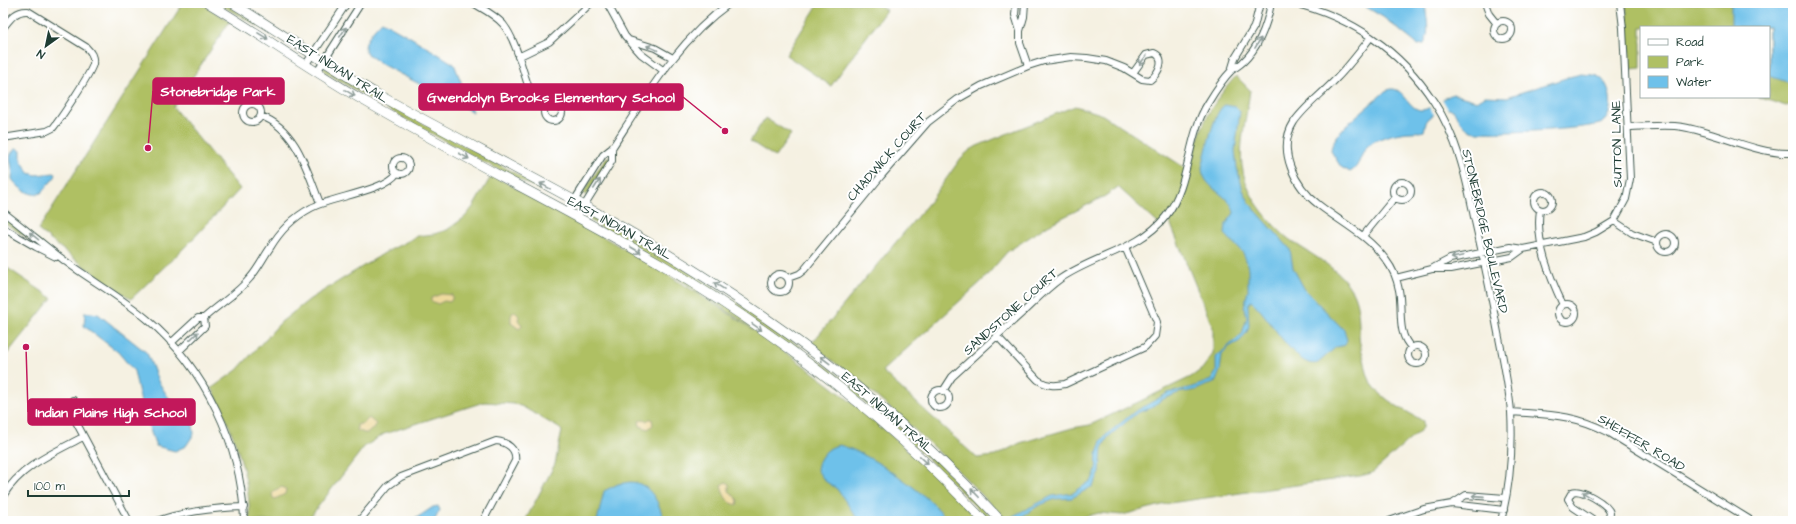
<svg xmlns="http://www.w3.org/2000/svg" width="1796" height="524" viewBox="0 0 1796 524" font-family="'Architects Daughter',sans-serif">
  <rect width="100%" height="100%" fill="#fff"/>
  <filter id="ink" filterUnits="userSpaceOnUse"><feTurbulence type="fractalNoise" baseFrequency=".025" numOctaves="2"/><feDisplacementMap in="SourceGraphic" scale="8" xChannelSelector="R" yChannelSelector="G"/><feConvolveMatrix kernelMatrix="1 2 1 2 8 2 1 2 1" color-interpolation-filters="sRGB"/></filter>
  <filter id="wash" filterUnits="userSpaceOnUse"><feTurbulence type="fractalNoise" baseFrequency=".012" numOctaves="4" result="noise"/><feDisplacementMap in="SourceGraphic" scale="16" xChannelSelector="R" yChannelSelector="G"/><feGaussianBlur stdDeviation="0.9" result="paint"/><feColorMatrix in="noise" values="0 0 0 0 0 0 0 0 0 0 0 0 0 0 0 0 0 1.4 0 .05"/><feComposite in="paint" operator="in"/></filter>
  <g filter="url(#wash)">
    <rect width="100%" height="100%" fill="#f5f1e2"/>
    <!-- green -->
    <path fill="#afc064" stroke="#677e4c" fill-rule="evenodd" d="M 183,3 L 201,3 L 230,21 L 173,107 L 240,189 L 187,245 L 131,299 L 85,267 L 38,230 Z
      M 216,3 L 224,3 L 229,6 L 306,55 L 274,35 Z
      M 819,3 L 875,3 L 886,10 L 831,86 L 786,55 Z
      M 1626,3 L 1793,3 L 1793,104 L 1786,106 L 1758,97 L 1769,97 L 1769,27 L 1641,27 L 1641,68 L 1631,69 Z
      M 325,67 L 380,100 L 563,199 L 562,201 C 537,187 511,177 486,163 C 431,134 378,104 325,72 L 323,69 Z
      M 1236,76 L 1250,90 C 1244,139 1229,167 1262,211 C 1273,225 1284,237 1299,246 C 1318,258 1341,271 1352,291 C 1359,304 1359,320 1359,335 C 1359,343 1362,351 1364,359 C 1366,367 1367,377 1372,384 C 1383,401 1407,411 1423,421 L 1423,428 L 1372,473 L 1360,476 L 1170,503 L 1122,515 L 1099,513 L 1069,521 L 1006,521 C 947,455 881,398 811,344 L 931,200 L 961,158 L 970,150 L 977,146 L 1075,106 L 1101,114 L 1190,171 C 1199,130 1207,108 1236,76 ZM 1118,187 L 1163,228 L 1169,220 L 1213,328 L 1213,354 L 1202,369 L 1191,377 L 1090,425 L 1072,428 L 1020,443 L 995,456 L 977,458 L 882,371 L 982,281 L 1007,252 L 1048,225 L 1105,196 Z
      M 765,118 L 791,134 L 775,157 L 750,141 Z
      M 607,157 L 609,157 L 609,160 L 587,195 L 585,195 L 583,192 Z
      M 492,175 C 667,270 843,372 979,521 L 525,521 L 555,464 L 562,431 L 559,428 L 523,407 L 515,404 L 484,402 L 384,434 L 364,447 L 307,521 L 250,521 C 249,471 233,432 212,388 L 237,370 L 281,322 L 310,299 L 386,252 L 418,236 L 434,234 L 447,230 L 465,217 L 473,207 Z
      M 3,215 L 44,245 L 43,248 L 3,222 Z
      M 592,215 L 679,265 L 747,309 L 832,370 L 928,451 L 996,521 L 990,521 L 920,451 L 864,402 L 589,219 L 589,216 Z
      M 3,265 L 52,298 L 3,359 Z"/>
    <!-- sand -->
    <path fill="#eeda9e" stroke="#868c69" d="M 441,294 L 452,295 L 452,299 L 450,302 L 444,301 L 438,304 L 431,301 L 431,298 Z
      M 513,312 L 515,312 L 519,316 L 518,320 L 522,325 L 519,329 L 511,323 L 511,316 Z
      M 369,418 L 376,424 L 374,429 L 372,429 L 368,433 L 364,433 L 357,430 L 357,425 L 364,423 Z
      M 644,419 L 647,421 L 649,419 L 652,419 L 653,425 L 648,429 L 640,426 L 639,421 Z
      M 726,482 L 729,484 L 729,491 L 738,500 L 737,505 C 725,502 724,495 721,485 Z
      M 282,487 L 286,489 L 285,494 L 275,499 L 273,498 L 272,494 L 275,490 Z"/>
    <!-- water -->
    <path fill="#6ec1ea" stroke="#467f8f" d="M 1359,3 L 1425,3 C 1426,15 1431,33 1424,44 L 1418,45 L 1383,17 Z
      M 1731,3 L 1793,3 L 1793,84 L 1769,76 L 1769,27 L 1731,27 Z
      M 382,21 L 412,38 L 454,64 L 473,112 L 383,65 L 366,53 C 361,44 375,27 382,21 Z
      M 1581,74 C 1587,75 1593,74 1599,77 C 1612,84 1615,114 1602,123 C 1593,129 1480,135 1471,131 C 1463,127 1458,117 1453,110 L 1444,108 L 1427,119 L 1424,131 C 1420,133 1417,131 1412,132 C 1399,132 1380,137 1370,144 C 1360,151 1361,167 1350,172 L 1341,167 L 1331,151 C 1331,132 1372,105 1385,91 L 1391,89 C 1405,88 1408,110 1422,110 C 1432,109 1444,97 1453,94 L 1477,101 L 1485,96 L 1507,97 L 1569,77 Z
      M 1225,105 L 1236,107 L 1240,111 L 1235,151 L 1237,168 L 1243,190 L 1250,204 L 1290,249 L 1293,268 L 1305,290 L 1344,330 L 1347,340 L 1345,345 L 1336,347 L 1318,363 C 1296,371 1268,313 1251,301 L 1248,305 L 1249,326 L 1247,332 L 1240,341 L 1229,347 L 1222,355 L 1220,371 L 1216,381 L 1196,390 L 1178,393 L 1161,400 L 1151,408 L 1137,413 L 1108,437 L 1102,448 L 1100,473 L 1093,486 L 1072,498 L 1055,499 L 1038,506 L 1021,517 L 1017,518 L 1011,517 L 1052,496 L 1073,493 L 1092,480 L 1096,470 L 1097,454 L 1101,441 L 1105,436 L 1134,412 L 1168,393 L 1193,387 L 1211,380 L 1216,372 L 1216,357 L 1242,334 L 1247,317 L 1244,308 L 1248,290 L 1248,269 L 1246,260 L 1243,253 L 1225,234 L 1226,224 L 1234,213 C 1232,194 1202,190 1202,167 C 1206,154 1213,111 1225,105 Z
      M 17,148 L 21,151 L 21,160 L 29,173 L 36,175 L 54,173 L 56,174 L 55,177 L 41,193 C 31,198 17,187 12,179 C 12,176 13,173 12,169 C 11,160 7,154 17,148 Z
      M 85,312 L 98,314 L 147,353 L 158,381 L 168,397 L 192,417 L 194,434 L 186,446 L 175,451 L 156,446 L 143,411 L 134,371 L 118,352 L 84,326 Z
      M 839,445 C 871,453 929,495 949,521 L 859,521 L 837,489 L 825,481 L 817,470 C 818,458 827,447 839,445 Z
      M 630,482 C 650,482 660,504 664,521 L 597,521 L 604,491 L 618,484 Z
      M 438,506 L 440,510 L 434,521 L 412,521 L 433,507 Z"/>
    <!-- pier -->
    <path fill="#f5f1e2" d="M 1441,97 L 1448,109 L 1435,116 L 1428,105 Z"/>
  </g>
  <g filter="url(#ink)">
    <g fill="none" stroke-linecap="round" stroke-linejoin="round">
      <defs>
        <path id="street" d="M 473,3 C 483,9 495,15 503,24 C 516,40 522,69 529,88 L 532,95 L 545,107
          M 607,3 L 625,36 L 641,54 L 664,71
          M 1016,3 L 1015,15 L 1020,31 L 1020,43 L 1028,66
          M 1293,3 C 1352,17 1401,51 1434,102 C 1457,137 1466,177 1474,217 C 1481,247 1487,276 1493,306 C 1499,341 1508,377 1511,412 C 1513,447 1510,486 1501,521
          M 1485,3 L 1489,14 L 1497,24
          M1494 30a9 9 0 1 1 18 0a9 9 0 1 1-18 0Z
          M 3,28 C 10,19 16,10 28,11 L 86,47 C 91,52 94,56 93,64 C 91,73 61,118 53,128 L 47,131 L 3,138
          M 1020,31 L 1024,17 L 1025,3
          M 1371,37 C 1360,51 1349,66 1336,79 C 1323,93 1305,106 1294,122 C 1276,150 1295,187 1319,205 C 1342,223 1369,236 1386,260 C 1393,269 1397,279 1399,290 C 1403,309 1396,334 1412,348
          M 629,40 L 655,48 L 673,58
          M 518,57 L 549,42 L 591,3
          M 306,64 L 347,3
          M 1231,71 L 1235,58 L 1254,27 L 1260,3
          M 317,72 L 361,3
          M544 112a9 9 0 1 1 18 0a9 9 0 1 1-18 0Z
          M243 113a9 9 0 1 1 18 0a9 9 0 1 1-18 0Z
          M 261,116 C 297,129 307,171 320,203
          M 1628,127 C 1646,127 1665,124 1683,127 C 1719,133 1757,155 1793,153
          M393 166a8 8 0 1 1 16 0a8 8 0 1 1-16 0Z
          M1393 191a9 9 0 1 1 18 0a9 9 0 1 1-18 0Z
          M1534 201a9 9 0 1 1 18 0a9 9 0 1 1-18 0Z
          M 1540,210 C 1535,242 1550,277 1563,305
          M 3,212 C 24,228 44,245 65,261 C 92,281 121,297 147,319 C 205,368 242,445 244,521
          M 567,212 L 603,155 L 612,148 C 646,96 678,40 730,3
          M 577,217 L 612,161 L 612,148
          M 1614,221 L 1632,233 L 1657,242
          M 3,228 L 36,247 L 56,257
          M1657 243a9 9 0 1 1 18 0a9 9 0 1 1-18 0Z
          M 1363,236 L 1395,197
          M 1433,268 L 1450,259 L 1471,255 L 1510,247 L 1523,249
          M771 283a9 9 0 1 1 18 0a9 9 0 1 1-18 0Z
          M 788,278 L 799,274 L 804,270 L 881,176 L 928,122 L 958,99 L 981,86 L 1028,66 L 1044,61 L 1071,57 L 1087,58 L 1106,61 L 1124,68 L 1142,79 L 1150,80 C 1158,74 1167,58 1154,53 L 1146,55 L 1133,73
          M 1396,278 L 1432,269 L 1451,269 L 1512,257 L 1523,249 L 1584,237 L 1596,232 L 1614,221 L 1626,199 L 1630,179 L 1623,28 L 1620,3
          M1558 313a9 9 0 1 1 18 0a9 9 0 1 1-18 0Z
          M 204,318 C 219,304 237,294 250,278 C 258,269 263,258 270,248 C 280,231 294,217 311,208 C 331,197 386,191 397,173
          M 997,336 L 1038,380 C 1047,386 1055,386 1065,384 L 1145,347 L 1155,336 L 1157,322 L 1125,247
          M 171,343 L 198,318 L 204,318
          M1408 355a9 9 0 1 1 18 0a9 9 0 1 1-18 0Z
          M 179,351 L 205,326 L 204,318
          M931 399a9 9 0 1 1 18 0a9 9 0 1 1-18 0Z
          M 943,391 L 952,377 C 975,356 999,334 1022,313 C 1034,302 1046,289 1060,279 C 1094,255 1140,250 1166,216 C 1191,184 1186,138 1208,103 C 1214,93 1222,80 1231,71 C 1234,68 1239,66 1243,62 C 1260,46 1267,25 1271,3
          M 73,400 L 71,408 L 75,420 L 129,521
          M 1511,412 C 1549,415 1573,414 1608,432 L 1752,521
          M 3,496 C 21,466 53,453 83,437
          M 1452,504 L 1466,495 L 1505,498
          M 157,521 C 185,511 214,508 244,507
          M 359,521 L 388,486 L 401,477 L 496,441 C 507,442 517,449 515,461 L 483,521
          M 1389,521 L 1424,509 L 1452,504 L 1504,510
          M 1594,521 L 1573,507 L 1568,499 L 1572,492 C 1581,488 1608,504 1610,513 L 1608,521"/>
        <path id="secondary" d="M 208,3 C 262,35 313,72 368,103 C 464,159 565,208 661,264 C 780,335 890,420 984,521
          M 232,3 C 282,33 329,67 379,95 C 485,154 595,207 698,273 C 809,343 912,424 1001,521"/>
      </defs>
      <!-- street casing -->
      <use href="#street" stroke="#3f584e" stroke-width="8"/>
      <!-- secondary casing -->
      <use href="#secondary" stroke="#3f584e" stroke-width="10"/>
      <!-- street -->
      <use href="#street" stroke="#fff" stroke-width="6"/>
      <!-- secondary -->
      <use href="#secondary" stroke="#fff" stroke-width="9"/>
    </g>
    <!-- one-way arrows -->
    <defs><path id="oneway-shaft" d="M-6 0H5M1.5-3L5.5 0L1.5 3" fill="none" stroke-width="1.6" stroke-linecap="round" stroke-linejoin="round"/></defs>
    <g stroke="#8f9e9a">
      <use href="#oneway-shaft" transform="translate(343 32) rotate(-57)"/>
      <use href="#oneway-shaft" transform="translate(263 36) rotate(32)"/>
      <use href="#oneway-shaft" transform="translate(1258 43) rotate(-59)"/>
      <use href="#oneway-shaft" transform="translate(652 48) rotate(-157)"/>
      <use href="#oneway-shaft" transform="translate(1143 60) rotate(128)"/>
      <use href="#oneway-shaft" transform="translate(350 93) rotate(31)"/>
      <use href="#oneway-shaft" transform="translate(464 156) rotate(29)"/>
      <use href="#oneway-shaft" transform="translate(597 184) rotate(-57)"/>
      <use href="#oneway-shaft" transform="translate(545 186) rotate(-151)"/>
      <use href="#oneway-shaft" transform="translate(34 236) rotate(-141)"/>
      <use href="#oneway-shaft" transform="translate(636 250) rotate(30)"/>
      <use href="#oneway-shaft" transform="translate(1457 257) rotate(168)"/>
      <use href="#oneway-shaft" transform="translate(719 286) rotate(-148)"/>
      <use href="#oneway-shaft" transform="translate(757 327) rotate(35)"/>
      <use href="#oneway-shaft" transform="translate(194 336) rotate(-44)"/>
      <use href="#oneway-shaft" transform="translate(825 360) rotate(-143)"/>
      <use href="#oneway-shaft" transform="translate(924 460) rotate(44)"/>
      <use href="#oneway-shaft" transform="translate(975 493) rotate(-134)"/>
      <use href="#oneway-shaft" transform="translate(1587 495) rotate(-149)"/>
      <use href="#oneway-shaft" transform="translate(1478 496) rotate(-176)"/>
    </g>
  </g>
  <g text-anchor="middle" stroke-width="4" stroke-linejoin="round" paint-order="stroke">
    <!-- street labels -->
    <g font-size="13" fill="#1f3d34" stroke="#fff">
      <text transform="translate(338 68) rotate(32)" y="5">EAST INDIAN TRAIL</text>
      <text transform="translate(1616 144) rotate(-91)" y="5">SUTTON LANE</text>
      <text transform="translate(886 156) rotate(-49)" y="5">CHADWICK COURT</text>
      <text transform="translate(620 227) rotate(29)" y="5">EAST INDIAN TRAIL</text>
      <text transform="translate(1486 231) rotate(77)" y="5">STONEBRIDGE BOULEVARD</text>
      <text transform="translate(1010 311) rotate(-42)" y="5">SANDSTONE COURT</text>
      <text transform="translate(888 412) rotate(41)" y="5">EAST INDIAN TRAIL</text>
      <text transform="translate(1642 442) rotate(31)" y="5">SHEFFER ROAD</text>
    </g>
  </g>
  <!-- callouts -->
  <path fill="none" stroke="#c2185b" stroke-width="1.5" d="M148 148L153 91M725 131L683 97M26 347L28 412"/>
  <g fill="#c2185b" stroke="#fff" stroke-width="1.5">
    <circle cx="148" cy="148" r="4"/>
    <circle cx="725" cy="131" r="4"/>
    <circle cx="26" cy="347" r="4"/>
  </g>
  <g fill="#c2185b" stroke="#c2185b" stroke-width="1.5">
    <rect x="153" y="78" width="131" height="26" rx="4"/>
    <rect x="419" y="84" width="264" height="26" rx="4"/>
    <rect x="28" y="399" width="167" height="26" rx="4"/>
  </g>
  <g font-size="14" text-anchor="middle" font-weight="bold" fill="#fff">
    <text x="218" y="96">Stonebridge Park</text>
    <text x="551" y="102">Gwendolyn Brooks Elementary School</text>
    <text x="111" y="417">Indian Plains High School</text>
  </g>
  <!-- margin -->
  <rect width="1796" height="524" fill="none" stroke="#fff" stroke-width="16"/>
  <!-- legend -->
  <rect x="1640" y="26" width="130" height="72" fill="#ffffff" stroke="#a5b1ae"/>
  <rect x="1648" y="39" width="20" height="6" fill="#ffffff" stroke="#a5b1ae"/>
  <text x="1676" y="46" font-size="12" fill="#1f3d34">Road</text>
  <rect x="1648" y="56" width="20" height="12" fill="#afc064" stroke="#a5b1ae"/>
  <text x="1676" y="66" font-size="12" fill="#1f3d34">Park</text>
  <rect x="1648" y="76" width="20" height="12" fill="#6ec1ea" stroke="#a5b1ae"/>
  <text x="1676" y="86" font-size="12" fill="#1f3d34">Water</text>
  <!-- north arrow -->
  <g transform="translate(46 46) rotate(213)" stroke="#ffffff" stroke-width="3" paint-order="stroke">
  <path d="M0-3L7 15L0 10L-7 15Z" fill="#1f3d34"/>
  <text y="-6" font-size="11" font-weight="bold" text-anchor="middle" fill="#1f3d34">N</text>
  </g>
  <!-- scale -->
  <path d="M28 490v6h101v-6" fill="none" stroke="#1f3d34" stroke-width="2"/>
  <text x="34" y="490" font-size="12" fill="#1f3d34" stroke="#ffffff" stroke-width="3" paint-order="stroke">100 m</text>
</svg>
